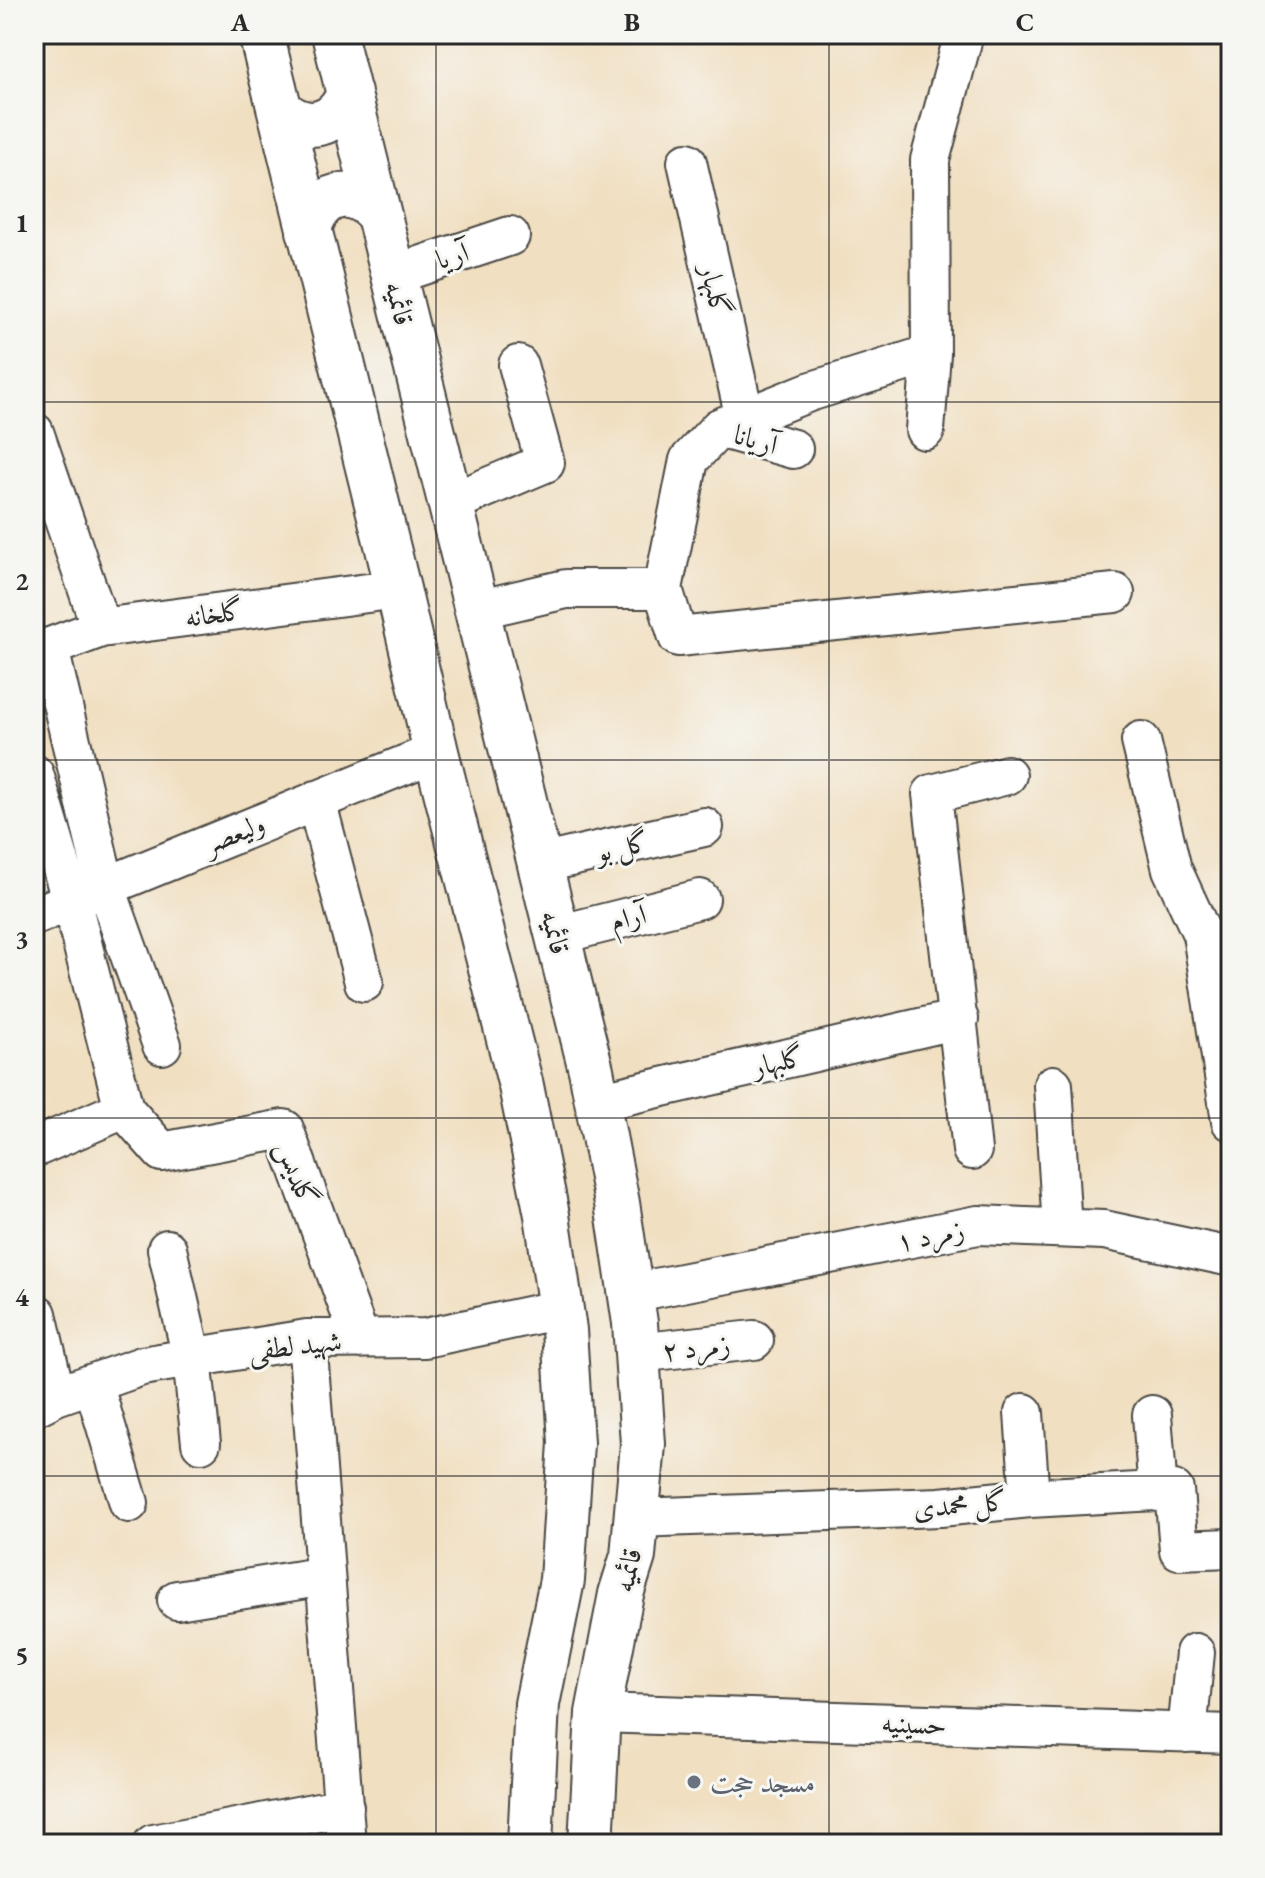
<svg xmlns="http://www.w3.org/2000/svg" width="1265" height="1878" viewBox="0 0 1265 1878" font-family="'EB Garamond',Amiri,serif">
  <rect width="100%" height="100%" fill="#f6f6f2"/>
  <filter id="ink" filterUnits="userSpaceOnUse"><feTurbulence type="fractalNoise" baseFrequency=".0125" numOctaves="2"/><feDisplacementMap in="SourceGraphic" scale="16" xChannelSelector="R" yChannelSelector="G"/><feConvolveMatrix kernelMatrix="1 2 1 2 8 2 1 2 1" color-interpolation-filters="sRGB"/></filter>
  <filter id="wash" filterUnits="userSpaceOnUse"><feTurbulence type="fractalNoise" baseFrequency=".006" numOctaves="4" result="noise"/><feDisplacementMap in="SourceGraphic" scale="32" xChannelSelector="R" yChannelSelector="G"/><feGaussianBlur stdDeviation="1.8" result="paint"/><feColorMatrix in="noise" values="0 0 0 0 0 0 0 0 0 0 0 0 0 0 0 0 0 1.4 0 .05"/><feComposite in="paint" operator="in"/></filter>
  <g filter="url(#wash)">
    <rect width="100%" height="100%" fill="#f1dfc1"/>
  </g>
  <g filter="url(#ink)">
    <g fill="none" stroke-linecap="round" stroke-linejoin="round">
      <defs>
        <path id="minor" d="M 687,162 L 745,418
          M 393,275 L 510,236
          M 719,428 L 793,449
          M 925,430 L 931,354 L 930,160 L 964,34
          M 34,432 L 101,628
          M 450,503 L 545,463 L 518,365
          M 663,589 L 678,637 L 1115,593
          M 476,610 L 566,589 L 663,589 L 689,460 L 719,428 L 809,392 L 931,354
          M 49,648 L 105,885 L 162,1045
          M 34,653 L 101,628 L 398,589
          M 1141,741 L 1172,869 L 1202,934 L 1231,1121
          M 34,774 L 71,899 L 124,1109 L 34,1148
          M 316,800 L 364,982
          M 539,864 L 704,827
          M 34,916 L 436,752
          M 557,935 L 700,899
          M 1053,1085 L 1062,1228
          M 597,1102 L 959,1019
          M 124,1109 L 162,1152 L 284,1129 L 360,1339
          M 972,1150 L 932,794 L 1007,775
          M 167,1249 L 192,1358 L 201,1443
          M 630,1293 L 978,1225 L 1104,1230 L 1231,1257
          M 37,1314 L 56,1396
          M 307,1339 L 346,1844
          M 637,1353 L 754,1340
          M 93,1383 L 129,1503
          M 34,1407 L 56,1396 L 142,1366 L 307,1339 L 425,1338 L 561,1309
          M 1024,1413 L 1030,1498
          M 1152,1415 L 1158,1492
          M 636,1518 L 940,1507 L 1030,1498 L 1174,1490 L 1179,1550 L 1231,1548
          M 177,1600 L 325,1576
          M 598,1713 L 1231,1734
          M 1187,1733 L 1195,1653
          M 153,1844 L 344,1807"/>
        <path id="major" d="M 261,34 L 398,589 L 436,752 L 521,1086 L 547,1215 L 564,1330 L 571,1443 L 562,1580 L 537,1704 L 530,1844
          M 334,34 L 591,1070 L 617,1203 L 635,1323 L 643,1444 L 633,1556 L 621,1594 L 598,1713 L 591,1844
          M 280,110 C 306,134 337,126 349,93
          M 309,231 C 317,192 353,184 378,214"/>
      </defs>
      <!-- minor casing -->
      <use href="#minor" stroke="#494642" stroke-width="42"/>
      <!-- major casing -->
      <use href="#major" stroke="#494642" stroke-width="48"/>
      <!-- minor -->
      <use href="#minor" stroke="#fff" stroke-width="38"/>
      <!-- major -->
      <use href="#major" stroke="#fff" stroke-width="44"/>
    </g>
  </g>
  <!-- grid -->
  <path fill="none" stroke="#2b2b2b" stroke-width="2" stroke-opacity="0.55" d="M 436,34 L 436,1844M 829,34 L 829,1844M 34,402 L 1231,402M 34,760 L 1231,760M 34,1118 L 1231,1118M 34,1476 L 1231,1476"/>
  <!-- markers -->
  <circle fill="#6b7280" stroke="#f6f6f2" stroke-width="3" cx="694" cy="1782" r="8"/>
  <g text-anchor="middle" stroke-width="6" stroke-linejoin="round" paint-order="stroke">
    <!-- street labels -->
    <g font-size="28" fill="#2b2b2b" stroke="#f6f6f2">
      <text transform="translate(452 255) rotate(-18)" y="10">آریا</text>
      <text transform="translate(716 290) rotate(77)" y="10">گلبهار</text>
      <text transform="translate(400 303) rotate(76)" y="10">قائمیه</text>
      <text transform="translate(756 439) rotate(16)" y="10">آریانا</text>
      <text transform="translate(214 613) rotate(-8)" y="10">گلخانه</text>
      <text transform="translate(234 833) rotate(-22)" y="10">ولیعصر</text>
      <text transform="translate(622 846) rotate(-13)" y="10">گل بو</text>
      <text transform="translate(628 917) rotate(-14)" y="10">آرام</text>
      <text transform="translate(556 932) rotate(76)" y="10">قائمیه</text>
      <text transform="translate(778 1061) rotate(-13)" y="10">گلبهار</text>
      <text transform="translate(298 1173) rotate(68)" y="10">گلدیس</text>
      <text transform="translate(930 1235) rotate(-11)" y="10">زمرد ۱</text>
      <text transform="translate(295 1345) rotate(-6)" y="10">شهید لطفی</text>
      <text transform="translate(696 1347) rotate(-6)" y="10">زمرد ۲</text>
      <text transform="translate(960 1504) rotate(-5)" y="10">گل محمدی</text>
      <text transform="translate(627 1570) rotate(-77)" y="10">قائمیه</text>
      <text transform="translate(914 1723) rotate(2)" y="10">حسینیه</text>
    </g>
    <!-- worship labels -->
    <g font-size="28" fill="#5b616d" stroke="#f6f6f2" text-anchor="start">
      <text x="710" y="1792">مسجد حجت</text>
    </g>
  </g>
  <!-- margin -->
  <rect width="1265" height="1878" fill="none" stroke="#f6f6f2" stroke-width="88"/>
  <rect x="44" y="44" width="1177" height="1790" fill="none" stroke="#2b2b2b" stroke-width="3"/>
  <g font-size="26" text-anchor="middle" font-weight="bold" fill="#2b2b2b">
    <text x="240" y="31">A</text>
    <text x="632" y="31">B</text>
    <text x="1025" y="31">C</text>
    <text x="22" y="232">1</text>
    <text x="22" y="590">2</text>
    <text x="22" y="948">3</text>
    <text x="22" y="1306">4</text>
    <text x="22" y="1664">5</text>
  </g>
</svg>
